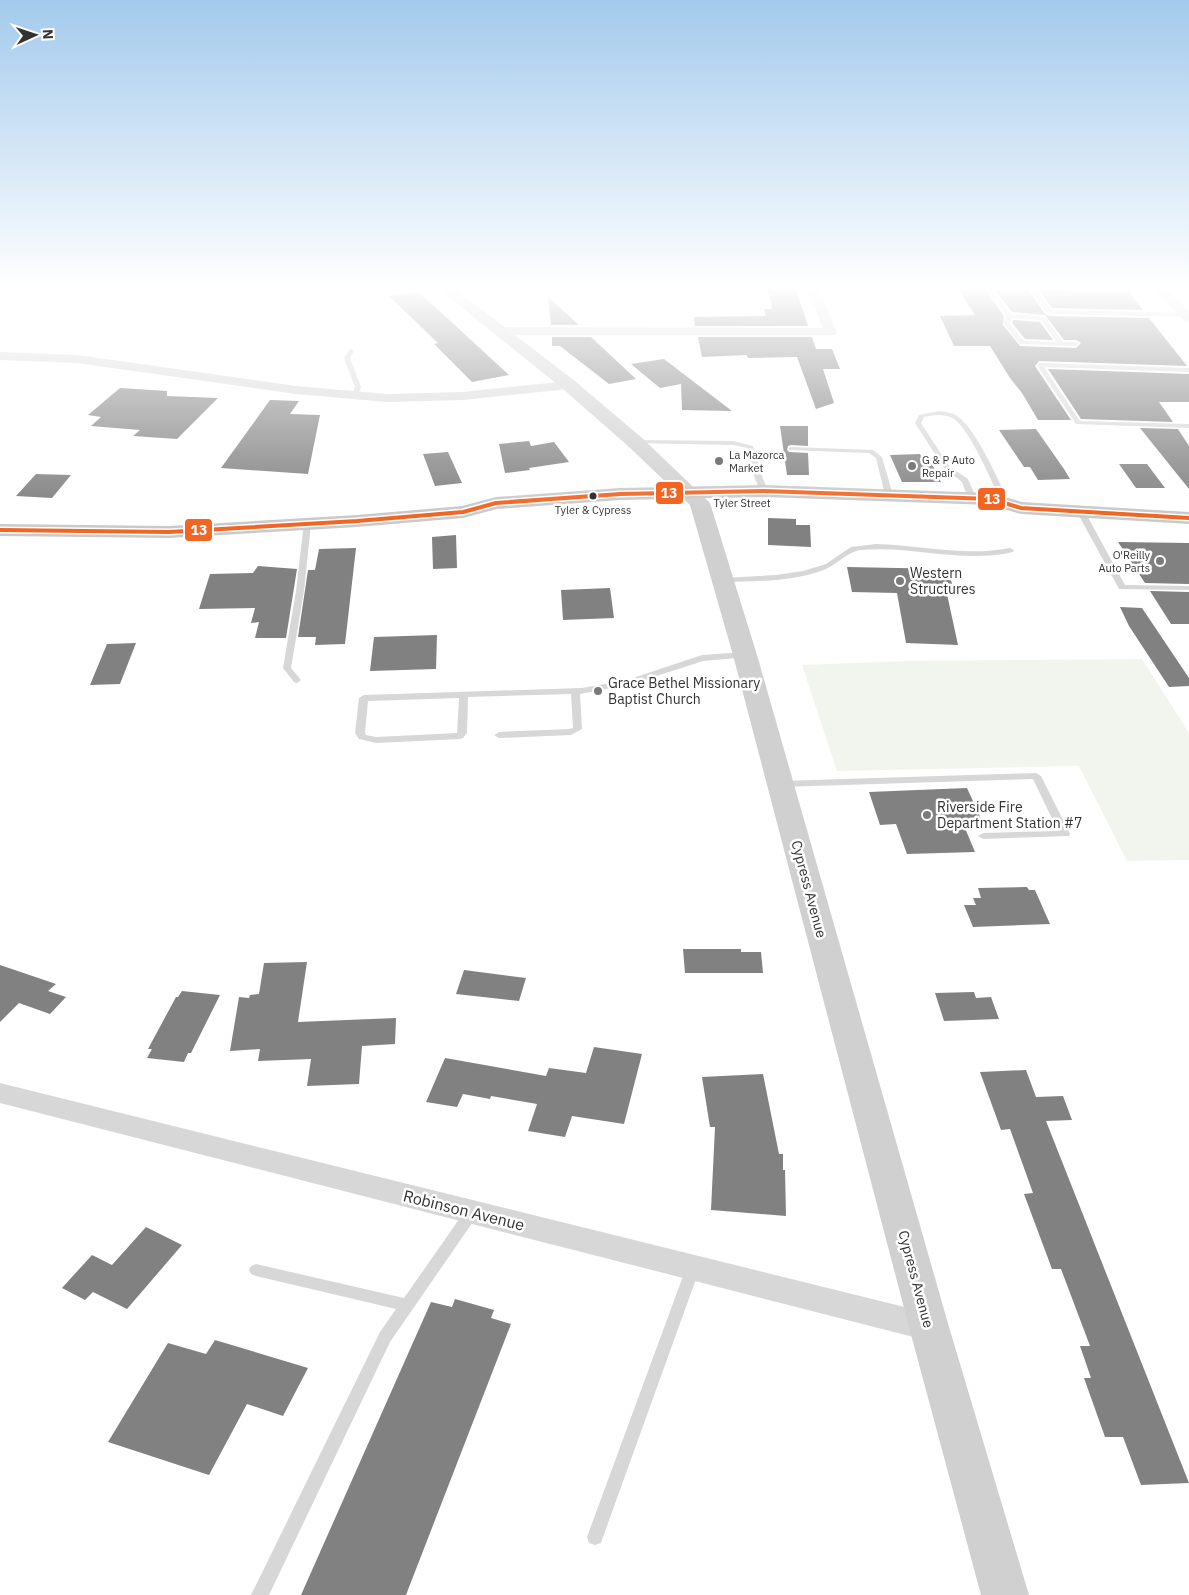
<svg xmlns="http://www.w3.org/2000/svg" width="1189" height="1595" viewBox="0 0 1189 1595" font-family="'IBM Plex Sans',sans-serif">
  <rect width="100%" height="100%" fill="#fff"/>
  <!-- green -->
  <path fill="#f1f5ed" d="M 1142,659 L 1189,733 L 1189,860 L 1127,861 L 1079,766 L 837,771 L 802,665 L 907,661 Z"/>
  <!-- building -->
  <path fill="#818181" d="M 767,289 L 796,289 L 808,326 L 695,326 L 694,317 L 766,316 L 764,309 L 772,309 L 771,305 L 772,305 Z
    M 958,289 L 985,289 L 1004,316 L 1003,325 L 1020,346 L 1076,348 L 1081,343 L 1076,340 L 1064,340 L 1045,315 L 1012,312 L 994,289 L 1031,290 L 1030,292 L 1044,313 L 1049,316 L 1149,318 L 1187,366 L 1039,361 L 1035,366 L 1071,420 L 1038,420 L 1022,393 L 1010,378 L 990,346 L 954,346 L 940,316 L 975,315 Z
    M 1039,290 L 1128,291 L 1143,310 L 1052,308 Z
    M 418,292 L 433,305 L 509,375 L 472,382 L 434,344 L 438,343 L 389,296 Z
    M 548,297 L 579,325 L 551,325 Z
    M 1013,320 L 1040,322 L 1053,340 L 1025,339 L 1012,323 Z
    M 552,337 L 591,337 L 636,379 L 609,384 L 560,346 L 552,346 Z
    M 698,337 L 812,337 L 816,349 L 832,349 L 840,369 L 823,369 L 834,403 L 816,409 L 797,357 L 748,358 L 747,355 L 702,357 Z
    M 664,359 L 694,382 L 732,411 L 682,410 L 681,384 L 660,388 L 631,364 Z
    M 1048,369 L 1189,374 L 1189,402 L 1159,402 L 1173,422 L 1081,419 Z
    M 120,388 L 167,391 L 167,396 L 218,398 L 177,439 L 133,436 L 140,430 L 91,426 L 101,417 L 88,415 Z
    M 270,400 L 299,401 L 290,414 L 320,415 L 308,474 L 221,468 Z
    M 780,426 L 808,426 L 808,446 L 791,445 L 788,446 L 787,450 L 789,452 L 808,453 L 809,475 L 787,475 Z
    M 1140,428 L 1178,429 L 1189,446 L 1189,489 Z
    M 1036,429 L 1064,469 L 1070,479 L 1038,480 L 1030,467 L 1024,467 L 999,430 Z
    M 529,441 L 531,446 L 554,442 L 569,462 L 529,468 L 530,470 L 505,473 L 499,444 Z
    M 448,452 L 462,483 L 435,486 L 423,454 Z
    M 920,454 L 923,460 L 930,460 L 941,482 L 902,482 L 890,455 Z
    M 1119,464 L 1147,464 L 1165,488 L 1136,488 Z
    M 36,474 L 71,475 L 52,498 L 16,496 Z
    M 768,518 L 796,519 L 796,525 L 810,525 L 811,547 L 768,545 Z
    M 456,535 L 457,568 L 433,569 L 432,537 Z
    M 1118,542 L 1189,543 L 1189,584 L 1145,583 Z
    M 356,548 L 345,644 L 315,645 L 316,637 L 298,637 L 308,570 L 315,570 L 319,549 Z
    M 258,566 L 297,569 L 286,638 L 255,638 L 259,622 L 251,623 L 255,608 L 199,609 L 210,574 L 253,573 Z
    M 847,567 L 948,569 L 955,595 L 947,594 L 958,645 L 906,643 L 897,593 L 852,592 Z
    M 610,588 L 614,618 L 563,620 L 561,590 Z
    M 1150,591 L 1189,592 L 1189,624 L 1171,624 Z
    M 1120,607 L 1142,608 L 1189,678 L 1189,686 L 1169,687 L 1129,626 Z
    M 437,635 L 436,669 L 370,671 L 374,637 Z
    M 136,643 L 120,684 L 90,685 L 107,644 Z
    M 967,788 L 982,821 L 962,821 L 975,852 L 907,854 L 896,824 L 880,825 L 869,792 Z
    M 1027,887 L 1029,890 L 1035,890 L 1050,924 L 973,927 L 964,905 L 976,905 L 973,898 L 981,898 L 978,888 Z
    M 683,949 L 741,949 L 741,952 L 761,952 L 763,973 L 685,973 Z
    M 307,962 L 298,1022 L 396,1018 L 395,1044 L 362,1046 L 359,1084 L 307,1086 L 311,1059 L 258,1061 L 260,1049 L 230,1051 L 239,997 L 249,998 L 250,995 L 259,994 L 264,963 Z
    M 0,965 L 56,984 L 48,991 L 66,997 L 50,1014 L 19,1003 L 0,1022 Z
    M 464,970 L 526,978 L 519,1001 L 456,994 Z
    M 182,991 L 220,995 L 191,1053 L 188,1053 L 184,1062 L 147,1058 L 152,1049 L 148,1049 L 176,997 L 178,997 Z
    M 974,992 L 976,998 L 991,997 L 999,1019 L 944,1021 L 935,993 Z
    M 594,1047 L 642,1054 L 624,1124 L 572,1116 L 565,1137 L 528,1131 L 537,1104 L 491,1096 L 490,1099 L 463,1094 L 457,1107 L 426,1102 L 445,1058 L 546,1076 L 549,1068 L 586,1073 Z
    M 1026,1070 L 1036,1097 L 1063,1096 L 1072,1120 L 1046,1121 L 1189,1483 L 1141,1485 L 1123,1437 L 1105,1437 L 1084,1378 L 1091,1378 L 1080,1346 L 1090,1346 L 1061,1269 L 1052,1269 L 1024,1194 L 1033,1193 L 1010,1129 L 1001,1130 L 980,1072 Z
    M 763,1074 L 779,1154 L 783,1154 L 783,1170 L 785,1170 L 786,1216 L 711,1210 L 715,1127 L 710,1127 L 702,1077 Z
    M 146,1227 L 182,1245 L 127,1309 L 93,1292 L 85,1300 L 62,1288 L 92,1255 L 112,1265 Z
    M 455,1299 L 494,1310 L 491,1318 L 511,1324 L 406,1595 L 301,1595 L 431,1302 L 452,1307 Z
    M 215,1340 L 308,1368 L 283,1416 L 247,1404 L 209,1475 L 108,1442 L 168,1343 L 206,1354 Z"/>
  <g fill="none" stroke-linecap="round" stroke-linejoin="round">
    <!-- lane -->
    <path fill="#d7d7d7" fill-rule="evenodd" d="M 987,289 L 992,289 L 1011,314 L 1045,317 L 1063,342 L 1076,342 L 1079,344 L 1076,346 L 1020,344 L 1004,324 L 1006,316 ZM 1011,318 L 1041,320 L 1057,342 L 1024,341 L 1010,324 Z
      M 1033,290 L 1037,290 L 1051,310 L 1185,313 L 1188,315 L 1185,317 L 1049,314 L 1046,312 L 1032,291 Z
      M 351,349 L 354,351 L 350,358 L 361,387 L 358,395 L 355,397 L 352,395 L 355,387 L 344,358 L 349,350 Z
      M 1040,363 L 1189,368 L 1189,372 L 1044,367 L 1080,421 L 1189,424 L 1189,428 L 1076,424 L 1037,365 Z
      M 939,411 C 947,412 955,413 961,419 C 978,434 999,481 1009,503 L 1008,505 L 1001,503 C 993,483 970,430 954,419 C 945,413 933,415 924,417 L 921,423 L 949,466 L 968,479 L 976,498 L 975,500 L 969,500 L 962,482 L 944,468 L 915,423 L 919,415 Z
      M 635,440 L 733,441 L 753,446 L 762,476 L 768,491 L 764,493 C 755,488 750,459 748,448 L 733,445 L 633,443 L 632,442 Z
      M 791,447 L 873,450 L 882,457 L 893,495 L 889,497 L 885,495 L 876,458 L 869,453 L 789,450 L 789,448 Z
      M 1078,510 L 1081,510 L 1085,512 L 1125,585 L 1189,586 L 1189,590 L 1119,589 L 1077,512 Z
      M 304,522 L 307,522 L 311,524 L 304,591 L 291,668 L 301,680 L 297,683 L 294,682 L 283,668 L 296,591 Z
      M 876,544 C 921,545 965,557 1010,548 L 1014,550 L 1013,552 C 962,564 912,545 861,550 C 848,551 836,566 821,571 C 790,582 756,581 723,582 L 719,580 L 723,578 L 776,575 L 803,571 L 826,564 L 851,547 Z
      M 745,652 L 748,653 L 749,655 L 748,657 L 703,661 L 632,684 L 580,694 L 582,729 L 571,735 L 499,738 L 494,735 L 499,732 L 569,729 L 573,728 L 571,694 L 468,697 L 467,733 L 463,738 L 460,739 L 376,743 L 359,739 L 355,733 L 359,698 L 364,695 L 582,688 L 627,680 L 702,655 ZM 459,698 L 457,733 L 376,737 L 366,735 L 365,733 L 368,701 Z
      M 1036,773 L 1041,776 L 1070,834 L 1069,836 L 983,839 L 978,836 L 983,833 L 1058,831 L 1033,779 L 781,787 L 776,784 L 781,781 Z
      M 472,1206 L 477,1208 L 479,1212 L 477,1216 L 390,1342 L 269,1595 L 251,1595 L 380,1332 L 396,1309 L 256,1276 L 251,1274 L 249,1270 L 251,1266 L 256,1264 L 404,1298 L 467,1208 Z
      M 693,1262 L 698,1264 L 700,1268 L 603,1537 L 601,1543 L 595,1545 L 589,1543 L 587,1537 L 686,1268 L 688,1264 Z"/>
    <!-- street -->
    <path fill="#d7d7d7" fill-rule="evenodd" d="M 807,289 L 819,289 L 837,332 L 835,335 L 500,335 L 494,331 L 500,327 L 823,328 Z
      M 1154,289 L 1166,289 L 1189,311 L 1189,322 L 1185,321 Z
      M 0,352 L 77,355 L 296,386 L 387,394 L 463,392 L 569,381 L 576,385 L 569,389 L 463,400 L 387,402 L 296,394 L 77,363 L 0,360 Z
      M 0,1083 L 929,1313 L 940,1317 L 945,1327 L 940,1337 L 929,1341 L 0,1103 Z"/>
    <!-- secondary -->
    <path fill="#d0d0d0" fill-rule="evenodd" d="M 439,289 L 455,289 L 575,381 L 642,438 L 710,503 L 757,655 L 949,1327 L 1029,1595 L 981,1595 L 909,1327 L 733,655 L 690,505 L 628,446 L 563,389 Z"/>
    <!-- primary -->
    <path fill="#cacaca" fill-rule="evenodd" d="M 764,485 L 991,493 L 1022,502 L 1189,512 L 1189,524 L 1021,514 L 990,505 L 764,497 L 620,500 L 497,509 L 463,518 L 357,527 L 169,538 L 0,536 L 0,524 L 169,526 L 357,515 L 462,506 L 496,497 L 620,488 Z"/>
    <defs>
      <path id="bus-1" d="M 0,530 L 169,532 L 357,521 L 463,512 L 496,503 L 620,494 L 764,491 L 991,499 L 1021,508 L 1189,518"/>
    </defs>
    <!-- bus-1 casing -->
    <use href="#bus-1" stroke="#fff" stroke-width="7"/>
    <!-- bus-1 -->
    <use href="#bus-1" stroke="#f26522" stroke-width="4"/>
  </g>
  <!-- sky -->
  <linearGradient id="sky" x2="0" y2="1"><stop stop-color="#a3caec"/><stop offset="0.56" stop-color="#fff"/><stop offset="1" stop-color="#fff" stop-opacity="0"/></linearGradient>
  <rect width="1189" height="512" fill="url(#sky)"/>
  <!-- markers -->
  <g fill="#7a7a7a" stroke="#fff" stroke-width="2">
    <circle cx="719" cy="461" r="5"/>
    <circle cx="912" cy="466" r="5"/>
    <circle cx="1160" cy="561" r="5"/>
    <circle cx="900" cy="581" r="5"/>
    <circle cx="598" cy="691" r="5"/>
    <circle cx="927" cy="815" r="5"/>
  </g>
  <circle fill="#333" stroke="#fff" stroke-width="2" cx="593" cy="496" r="4.5"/>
  <g text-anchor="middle" stroke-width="5" stroke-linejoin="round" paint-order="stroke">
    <!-- far-poi labels -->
    <g font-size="11" fill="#333" stroke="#fff" text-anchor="start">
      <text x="729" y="459">La Mazorca<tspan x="729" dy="13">Market</tspan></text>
      <text x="922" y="464">G &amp; P Auto<tspan x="922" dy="13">Repair</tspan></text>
      <text x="1150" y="559" text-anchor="end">O'Reilly<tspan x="1150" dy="13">Auto Parts</tspan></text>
    </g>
    <!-- far-street labels -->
    <g font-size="11" fill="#333" stroke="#fff">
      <text x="742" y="507">Tyler Street</text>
    </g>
    <!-- far-bus labels -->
    <g font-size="11" fill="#333" stroke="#fff">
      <text x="593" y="514">Tyler &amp; Cypress</text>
    </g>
    <!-- poi labels -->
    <g font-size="14" fill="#333" stroke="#fff" text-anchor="start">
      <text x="910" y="578">Western<tspan x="910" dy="16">Structures</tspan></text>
      <text x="608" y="688">Grace Bethel Missionary<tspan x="608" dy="16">Baptist Church</tspan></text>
      <text x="937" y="812">Riverside Fire<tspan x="937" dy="16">Department Station #7</tspan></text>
    </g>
    <!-- street labels -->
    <g font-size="14" fill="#333" stroke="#fff">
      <text transform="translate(809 889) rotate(75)" y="5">Cypress Avenue</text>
      <text transform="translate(916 1279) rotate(75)" y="5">Cypress Avenue</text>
    </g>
    <!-- near-street labels -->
    <g font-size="16" fill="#333" stroke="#fff">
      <text transform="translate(464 1210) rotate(14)" y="6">Robinson Avenue</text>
    </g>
  </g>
  <g stroke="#fff" stroke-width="2">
    <rect x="655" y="481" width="29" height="24" rx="5" fill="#f26522"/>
    <rect x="977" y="487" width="29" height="24" rx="5" fill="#f26522"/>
    <rect x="184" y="518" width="29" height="24" rx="5" fill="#f26522"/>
  </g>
  <g font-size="14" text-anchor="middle" font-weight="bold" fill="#fff">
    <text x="669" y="498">13</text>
    <text x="992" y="504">13</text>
    <text x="199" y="535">13</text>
  </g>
  <!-- north arrow -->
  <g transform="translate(35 35) rotate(87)" stroke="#ffffff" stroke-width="4" paint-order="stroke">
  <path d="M0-4L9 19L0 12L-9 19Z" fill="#333333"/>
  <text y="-8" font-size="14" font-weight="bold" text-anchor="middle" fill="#333333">N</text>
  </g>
</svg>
